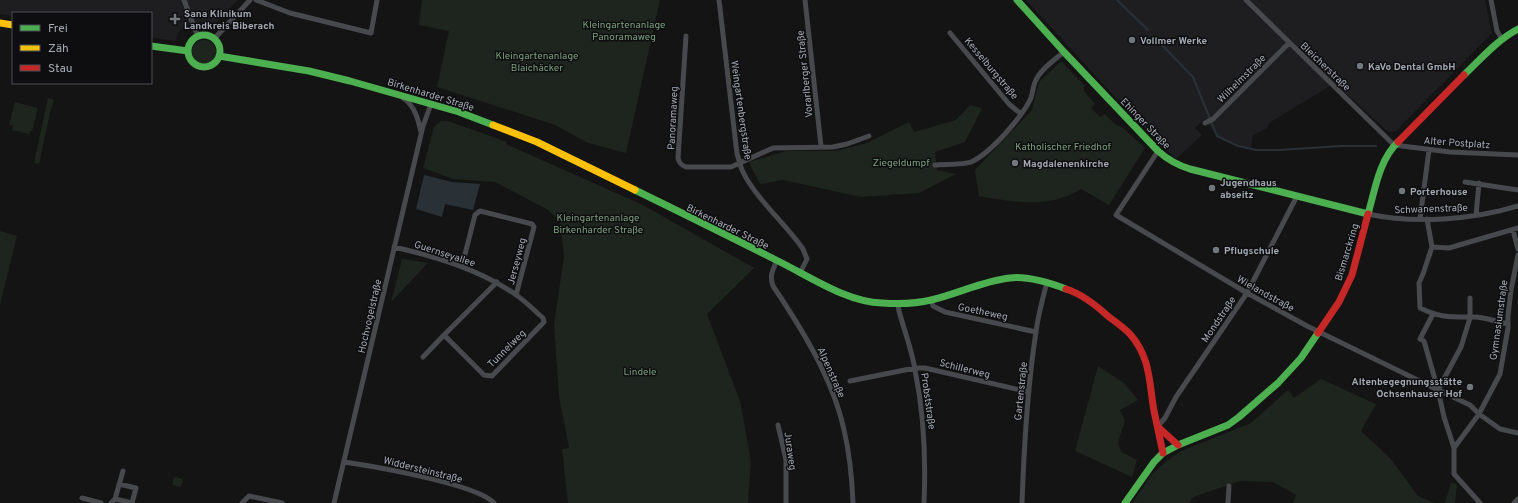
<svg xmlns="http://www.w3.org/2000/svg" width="1518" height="503" viewBox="0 0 1518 503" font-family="Overpass,sans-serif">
  <rect width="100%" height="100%" fill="#141414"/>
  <!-- built -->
  <path fill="#1e1e20" d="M 0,0 L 238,0 L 215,24 L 208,22 L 200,22 L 185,27 L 179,31 L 175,41 L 151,37 L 151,13 L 13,13 L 13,16 L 0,14 Z
    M 1026,0 L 1485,0 L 1492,33 L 1396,131 L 1391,132 L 1386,130 L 1335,83 L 1269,123 L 1267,128 L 1253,135 L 1251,148 L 1238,146 L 1217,136 L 1204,119 L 1195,128 L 1202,135 L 1176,159 L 1127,110 Z"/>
  <!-- green -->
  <path fill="#1e241e" d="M 422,0 L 660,0 L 626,153 L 588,143 L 555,125 L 437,87 L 449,31 L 419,25 Z
    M192 52a12 12 0 1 1 24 0a12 12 0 1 1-24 0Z
    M 1061,61 L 1084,85 L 1084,91 L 1095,104 L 1091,108 L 1100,117 L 1105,114 L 1116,125 L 1122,127 L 1145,148 L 1109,205 L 1081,189 C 1050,209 1012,202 979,196 L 975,170 L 1032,110 L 1039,82 Z
    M 48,98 L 54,100 L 52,108 L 51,108 L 39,164 L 34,163 Z
    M 15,102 L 38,108 L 32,131 L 30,131 L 30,134 L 12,130 L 13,126 L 9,125 Z
    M 970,105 L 982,108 L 965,142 L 935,152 L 937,170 L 956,174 L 919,193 L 861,197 L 783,180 L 760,184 L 749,162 L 786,151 L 836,151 L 867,143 L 909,122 L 914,132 L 956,120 Z
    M 441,121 L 448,121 L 507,142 L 506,144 L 643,205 L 754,268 L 707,314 L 740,401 L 751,461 L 748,503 L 568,503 L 562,449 L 569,448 L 559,396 L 554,325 L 564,256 L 560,221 L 548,210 L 495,182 L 453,179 L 423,168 L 434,127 Z
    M 0,231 L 17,236 L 0,305 Z
    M 402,259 L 428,263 L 391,302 Z
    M 1098,366 L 1124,383 L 1138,400 L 1120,410 L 1125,421 L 1118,442 L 1121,452 L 1137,460 L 1132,477 L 1075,451 Z
    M 1321,379 L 1376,404 L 1361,431 L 1390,458 L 1418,496 L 1434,503 L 1293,503 L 1296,495 L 1273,482 L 1240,481 L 1193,497 L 1189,503 L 1132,503 L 1152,474 L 1168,460 L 1181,451 L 1251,423 L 1288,390 L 1294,398 Z
    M 174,477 L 183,479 L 181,487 L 172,485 Z
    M 1451,483 L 1457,484 L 1455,503 L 1445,503 Z"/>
  <!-- water -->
  <path fill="#293137" d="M 424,175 L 452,182 L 480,184 L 473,210 L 445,204 L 442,217 L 416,209 Z"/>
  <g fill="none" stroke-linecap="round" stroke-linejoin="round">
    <!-- stream -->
    <path stroke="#293137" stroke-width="2" d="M 1117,0 L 1148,30
      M 1154,37 L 1193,77 L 1217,136 L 1238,146 L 1256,150 L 1280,150 L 1341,146 L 1376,146"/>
    <!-- street -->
    <path stroke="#48494d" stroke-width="5" d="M 184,0 L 198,37
      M 256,0 L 290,13 L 371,33 L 377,0
      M 719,0 L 737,154 C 739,159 740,166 743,172 C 757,200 785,223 803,249 L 807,259 L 800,273
      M 805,0 L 821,146
      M 1246,0 L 1394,145 L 1450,152 L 1518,155
      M 1491,0 L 1497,31 L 1502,39
      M 950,33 L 1009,104 L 1021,114
      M 686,36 L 678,158 C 679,163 681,165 686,167 L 731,167 L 773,148 L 833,147 L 847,144 L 869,136
      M 214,39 L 250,0
      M 403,98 C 415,106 418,119 421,132
      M 1205,123 L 1213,119 L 1289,43
      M 1158,151 L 1116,215 L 1247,293 L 1307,326 L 1438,390 L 1470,405 L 1479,414 L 1500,429 L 1518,433
      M 935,165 C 944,164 963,165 971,162 C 991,153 1022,117 1031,98 C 1033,92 1033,85 1036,80 C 1040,70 1055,59 1064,52
      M 1465,182 L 1518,190
      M 1368,214 C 1414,224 1473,220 1518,206
      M 1476,215 L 1479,183
      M 1420,219 L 1429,150
      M 1427,219 L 1432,247 L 1423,274 L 1419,283 L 1420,308 C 1441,318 1451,317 1474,317 C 1485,317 1497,322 1508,324
      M 1513,230 L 1518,249
      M 394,247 C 437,257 478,269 515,294 C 525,301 534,310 543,318 L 544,322 L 492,376 L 484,375 L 444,335 L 497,282
      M 1432,247 L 1449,248 L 1518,228
      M 777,260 C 773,270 769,275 773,286 C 802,329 833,379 844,430 C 850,455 852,478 853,503
      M 462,266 L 475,215 L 480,211 L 532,224 L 534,227 L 516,295
      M 931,300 L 933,306 L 945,312 L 1036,332
      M 898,304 L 899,311 C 904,330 912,350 915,370 C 924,414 926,458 924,503
      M 1433,314 L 1420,339 L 1424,341 L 1438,390 L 1444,417 L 1454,448 L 1454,474 L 1480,503
      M 423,357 L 444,335
      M 850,381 L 915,368 L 925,368 L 1029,392
      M 1438,390 L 1461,347 L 1470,318 L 1470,298
      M 778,425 L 786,460 L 786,503
      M 1158,426 L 1165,418 L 1176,397 L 1247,293 L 1297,196
      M 1454,448 L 1479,414 L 1500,374 L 1508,328 L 1508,316 L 1511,290 L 1518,255
      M 344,462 C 372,466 477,484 494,503
      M 82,498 L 101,503
      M 115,499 L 132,503 L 136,488 L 119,484
      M 111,503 L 115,499 L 123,471
      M 242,503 L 249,496 L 282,503
      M 334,503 L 423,126 L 431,104
      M 1022,503 C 1024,446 1027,389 1036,332 C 1038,315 1043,298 1047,282
      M 1228,503 L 1229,486
      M 1514,503 L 1518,499"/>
    <!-- fast -->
    <path stroke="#4caf50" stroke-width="7" d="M 1017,0 L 1064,52 L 1158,151 C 1168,160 1177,165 1190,169 L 1368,214 C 1375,190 1379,160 1398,142
      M188 51a16 16 0 1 1 32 0a16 16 0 1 1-32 0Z
      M 151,46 L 188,51
      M 219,56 L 309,71 L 350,81 L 459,112 L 493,125
      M 1464,75 C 1481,59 1497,40 1518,29
      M 635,190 C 682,213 729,236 776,260 C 809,276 846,302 882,303 C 898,304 915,304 931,300 C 958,294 982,281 1010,278 C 1026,276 1050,283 1066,289
      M 1125,503 L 1154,462 L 1163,453 L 1178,445 L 1228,425 L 1239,417 L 1278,383 L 1301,358 L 1318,333"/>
    <!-- slow -->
    <path stroke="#ffc107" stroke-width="7" d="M 0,23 L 13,25
      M 493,125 L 537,142 L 635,190"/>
    <!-- jam -->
    <path stroke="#c62828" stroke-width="7" d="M 1398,142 L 1464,75
      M 1066,289 C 1082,294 1097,306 1109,317 C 1116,322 1124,328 1130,334 C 1151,358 1149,383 1154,411 C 1157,425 1160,439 1163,453
      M 1318,333 L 1339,302 L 1352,275 L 1368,214
      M 1158,427 L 1178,445"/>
  </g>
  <!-- markers -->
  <g fill="#72767d" stroke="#0e0e10" stroke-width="1.5">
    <path d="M173 13h4v4h4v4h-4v4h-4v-4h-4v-4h4z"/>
    <circle cx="1132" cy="40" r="4"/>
    <circle cx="1360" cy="66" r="4"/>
    <circle cx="1015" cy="163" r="4"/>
    <circle cx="1212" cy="188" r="4"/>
    <circle cx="1402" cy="191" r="4"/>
    <circle cx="1216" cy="250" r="4"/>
    <circle cx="1470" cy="387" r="4"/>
  </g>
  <g text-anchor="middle" stroke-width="3" stroke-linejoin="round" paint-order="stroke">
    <!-- poi labels -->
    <g font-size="10" font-weight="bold" fill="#a5aab5" stroke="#0e0e10" text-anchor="start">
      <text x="184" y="17">Sana Klinikum<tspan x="184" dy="12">Landkreis Biberach</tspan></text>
      <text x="1140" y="44">Vollmer Werke</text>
      <text x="1368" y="70">KaVo Dental GmbH</text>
      <text x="1023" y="167">Magdalenenkirche</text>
      <text x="1220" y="186">Jugendhaus<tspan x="1220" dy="12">abseitz</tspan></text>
      <text x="1410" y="195">Porterhouse</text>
      <text x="1224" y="254">Pflugschule</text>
      <text x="1462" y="385" text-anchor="end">Altenbegegnungsstätte<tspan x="1462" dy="12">Ochsenhauser Hof</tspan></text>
    </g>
    <!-- park labels -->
    <g font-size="10" fill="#7ba07d" stroke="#0e0e10">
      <text x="624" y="28">Kleingartenanlage<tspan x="624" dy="12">Panoramaweg</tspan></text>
      <text x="537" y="59">Kleingartenanlage<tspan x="537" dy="12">Blaichäcker</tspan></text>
      <text x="1063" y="150">Katholischer Friedhof</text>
      <text x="901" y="166">Ziegeldumpf</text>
      <text x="598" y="221">Kleingartenanlage<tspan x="598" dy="12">Birkenharder Straße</tspan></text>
      <text x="640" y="375">Lindele</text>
    </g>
    <!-- street labels -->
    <g font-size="10" fill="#a5aab5" stroke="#0e0e10">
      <text transform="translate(1326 66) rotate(44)" y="4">Bleicherstraße</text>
      <text transform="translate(992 68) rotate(50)" y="4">Kesselburgstraße</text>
      <text transform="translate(804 74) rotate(-96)" y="4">Vorarlberger Straße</text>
      <text transform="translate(1241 78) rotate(-45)" y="4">Wilhelmstraße</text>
      <text transform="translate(431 94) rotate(17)" y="4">Birkenharder Straße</text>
      <text transform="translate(742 110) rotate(82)" y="4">Weingartenbergstraße</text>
      <text transform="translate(672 118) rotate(-87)" y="4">Panoramaweg</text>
      <text transform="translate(1146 123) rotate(46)" y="4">Ehinger Straße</text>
      <text transform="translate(1457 142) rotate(4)" y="4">Alter Postplatz</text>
      <text transform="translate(1431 208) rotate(-2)" y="4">Schwanenstraße</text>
      <text transform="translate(728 226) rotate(26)" y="4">Birkenharder Straße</text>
      <text transform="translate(1346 252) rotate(-73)" y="4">Bismarckring</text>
      <text transform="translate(445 253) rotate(18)" y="4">Guernseyallee</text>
      <text transform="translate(516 261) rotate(-75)" y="4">Jerseyweg</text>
      <text transform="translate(1266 293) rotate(29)" y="4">Wielandstraße</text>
      <text transform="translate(983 311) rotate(12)" y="4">Goetheweg</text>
      <text transform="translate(369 316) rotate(-77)" y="4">Hochvogelstraße</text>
      <text transform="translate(1218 319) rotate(-56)" y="4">Mondstraße</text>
      <text transform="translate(1498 320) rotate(-82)" y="4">Gymnasiumstraße</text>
      <text transform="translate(506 348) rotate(-45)" y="4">Tunnelweg</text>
      <text transform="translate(965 368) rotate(14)" y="4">Schillerweg</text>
      <text transform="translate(832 372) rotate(66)" y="4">Alpenstraße</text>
      <text transform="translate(1020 391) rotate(-84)" y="4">Gartenstraße</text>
      <text transform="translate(929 401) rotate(82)" y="4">Probststraße</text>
      <text transform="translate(791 451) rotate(82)" y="4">Juraweg</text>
      <text transform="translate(423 469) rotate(14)" y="4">Widdersteinstraße</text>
    </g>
  </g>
  <!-- legend -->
  <rect x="12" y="12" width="140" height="72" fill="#0e0e10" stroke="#4a4c52"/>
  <rect x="20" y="25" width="20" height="6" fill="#4caf50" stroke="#4a4c52"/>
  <text x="48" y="32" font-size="12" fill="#a5aab5">Frei</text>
  <rect x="20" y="45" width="20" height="6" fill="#ffc107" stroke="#4a4c52"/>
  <text x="48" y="52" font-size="12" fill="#a5aab5">Zäh</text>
  <rect x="20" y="65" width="20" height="6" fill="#c62828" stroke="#4a4c52"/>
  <text x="48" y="72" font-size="12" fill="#a5aab5">Stau</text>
</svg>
